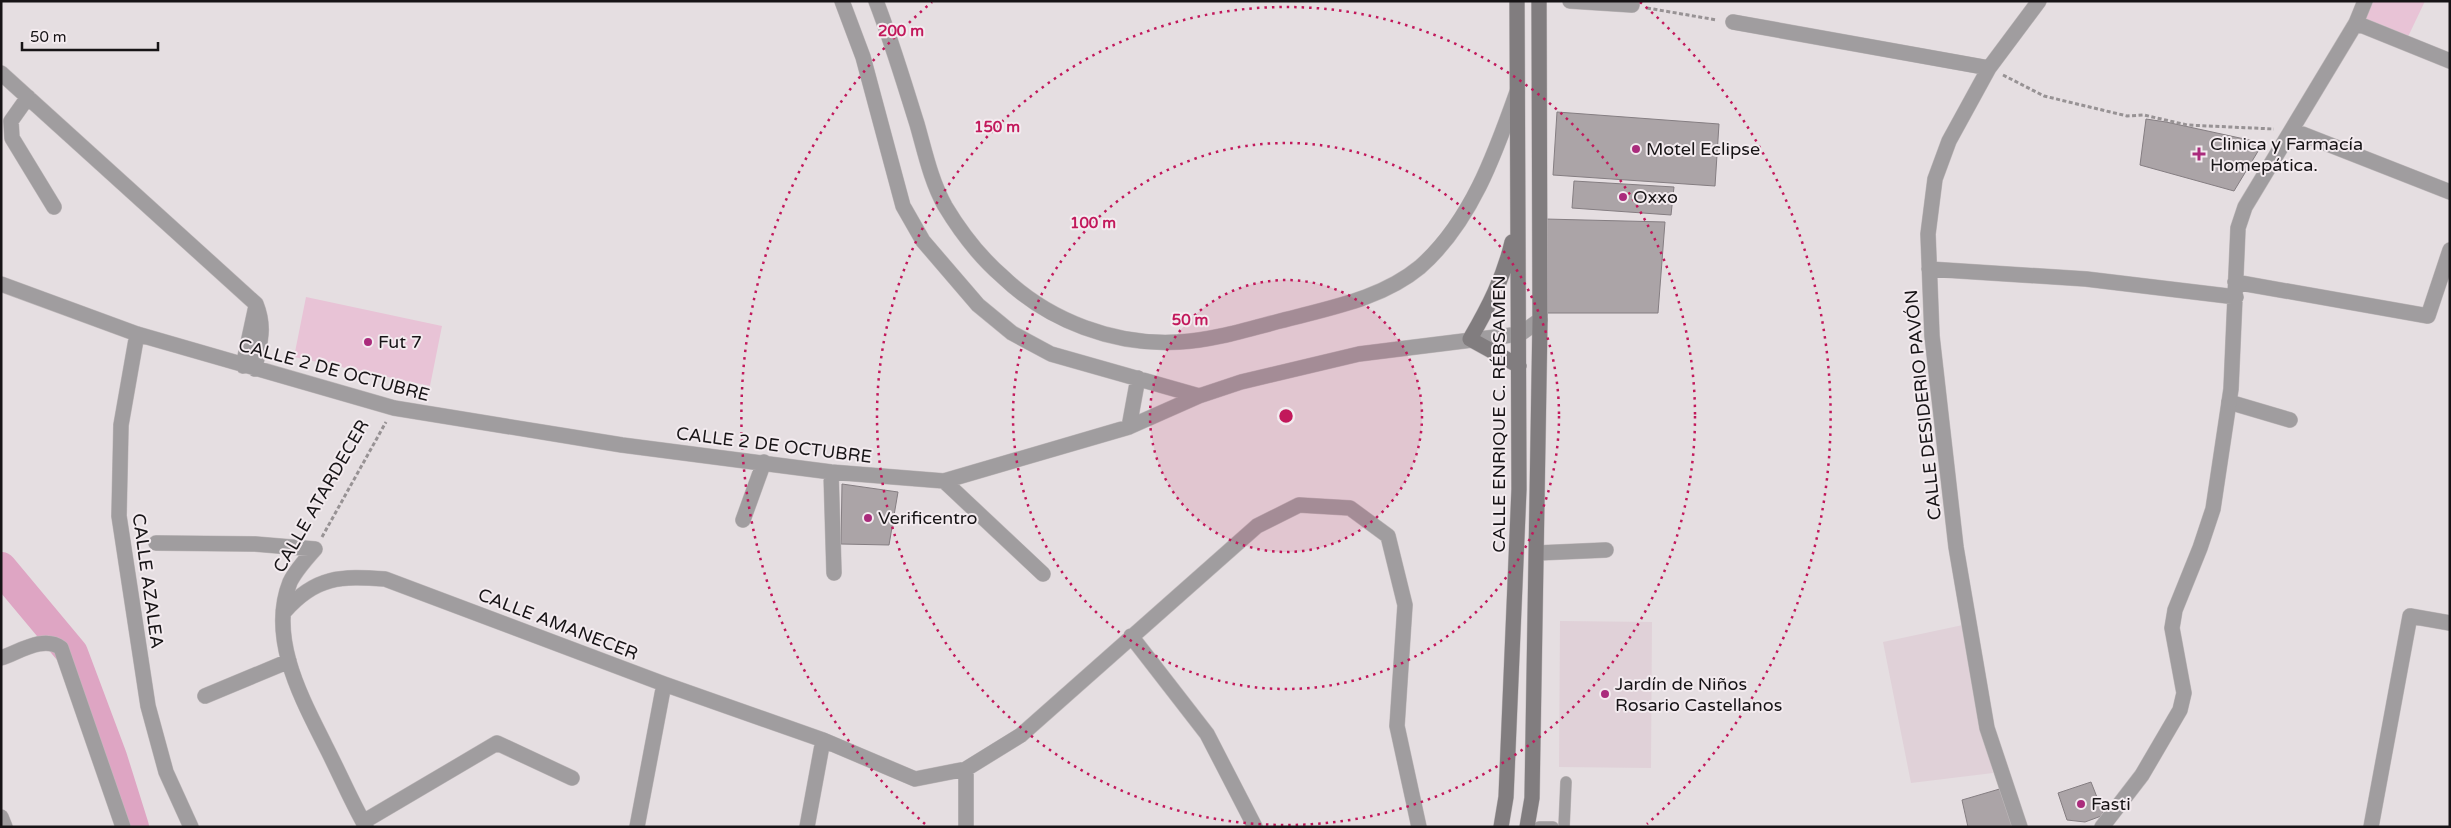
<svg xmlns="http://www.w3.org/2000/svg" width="2451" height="828" viewBox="0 0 2451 828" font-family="'Varela Round',sans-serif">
  <rect width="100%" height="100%" fill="#e5dee1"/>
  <!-- built -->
  <path fill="#e0d1d8" d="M 1560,621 L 1652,622 L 1651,768 L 1559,767 Z
    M 1963,625 L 1993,773 L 1911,783 L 1883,642 Z"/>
  <!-- green -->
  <path fill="#e8c3d6" d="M 2365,1 L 2425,1 L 2405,43 L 2356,23 Z
    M 306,297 L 442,326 L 430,386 L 294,357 Z"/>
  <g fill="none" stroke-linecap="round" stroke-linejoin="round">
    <!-- river -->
    <path stroke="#dea5c3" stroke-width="32" d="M 1,568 L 72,653 L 111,757 L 133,827"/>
  </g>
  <!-- building -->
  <path fill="#aba4a7" stroke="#857e82" d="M 1557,112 L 1719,124 L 1715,186 L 1553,175 Z
    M 2146,119 L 2166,122 L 2263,143 L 2234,191 L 2140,165 Z
    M 1574,181 L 1674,187 L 1671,215 L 1572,208 Z
    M 1545,219 L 1665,222 L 1658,313 L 1547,313 Z
    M 842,484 L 898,492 L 889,545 L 841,544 Z
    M 2091,782 L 2104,815 L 2085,822 L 2067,820 L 2058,793 Z
    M 2003,788 L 2015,827 L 1968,827 L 1962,800 Z"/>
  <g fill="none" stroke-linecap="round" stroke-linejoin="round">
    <defs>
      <path id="service" d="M 1539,827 L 1553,827
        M 1564,827 L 1566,782"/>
      <path id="pedestrian" d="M 2229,402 L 2290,420"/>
      <path id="minor" d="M 842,1 L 863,57 L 903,206 L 923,241 L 978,305 L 1012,333 L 1051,354 L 1199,396
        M 876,1 C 892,42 904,83 917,124 C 925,152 931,181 945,206 C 960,231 981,258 1003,277 C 1049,321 1115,346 1179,342 C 1218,340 1258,326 1296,317 C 1339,306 1385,296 1420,267 C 1471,222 1495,154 1517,92
        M 1570,1 L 1632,5 L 1632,1
        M 1733,22 L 1989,68
        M 2356,23 L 2450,61
        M 1,73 L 256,304 C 266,329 259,344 255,369
        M 28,97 L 11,121 L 12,138 L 54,207
        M 2292,130 L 2450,192
        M 1929,269 L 2086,279 L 2236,297
        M 2235,282 L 2428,316 L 2450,250
        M 1,284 L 137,334 L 394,408 L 622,445 L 831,472 L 944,481 L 1129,427 L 1199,396 L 1241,382 L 1359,354 L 1520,334 L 1540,320
        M 137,334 L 121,425 L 119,516 L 148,706 L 166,772 L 191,827
        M 243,366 L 256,306
        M 1129,427 L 1138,378
        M 831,472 L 834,573
        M 944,481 L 1043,574
        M 743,520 L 764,462
        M 156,543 L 255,544 L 315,549
        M 315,549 C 306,559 296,570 290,582 C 268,637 301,697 325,745 C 339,772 351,801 366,827
        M 1537,553 L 1606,550
        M 285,611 C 316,576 341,576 385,579 L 664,684 L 823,740 L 915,779 L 966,769 L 1021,735 L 1257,526 L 1299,505 L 1350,508 L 1388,536 L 1405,605 L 1397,726 L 1419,827
        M 1131,636 L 1207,734 L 1255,827
        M 1,658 C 19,652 44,635 61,648 L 123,827
        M 205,696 L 289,661
        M 1,817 L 5,827
        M 363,822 L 497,743 L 572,778
        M 637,827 L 664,684
        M 807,827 L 823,740
        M 966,827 L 966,769
        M 2020,827 L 1987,728 L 1956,547 L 1932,336 L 1928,234 L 1935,179 L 1949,141 L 1989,68 L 2039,1
        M 2102,827 L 2142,775 L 2180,710 L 2184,693 L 2172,628 L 2175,610 L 2200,548 L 2213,509 L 2231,389 L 2238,228 L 2245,207 L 2356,23 L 2365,1
        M 2371,827 L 2410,616 L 2450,623"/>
      <path id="secondary" d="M 1512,242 C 1504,277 1488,308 1470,339 L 1519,366
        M 1501,827 L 1506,797 L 1519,489 L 1517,1
        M 1527,827 L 1532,798 L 1540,320 L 1539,1"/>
    </defs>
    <!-- service casing -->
    <use href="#service" stroke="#c0babc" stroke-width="12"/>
    <!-- pedestrian casing -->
    <use href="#pedestrian" stroke="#c0babc" stroke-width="16"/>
    <!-- minor casing -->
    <use href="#minor" stroke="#c0babc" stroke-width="16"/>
    <!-- secondary casing -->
    <use href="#secondary" stroke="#c0babc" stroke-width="16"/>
    <!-- path -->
    <path stroke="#979294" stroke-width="3" stroke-dasharray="4 2.5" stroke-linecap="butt" d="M 1647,8 L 1717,20
      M 2003,75 L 2044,96 L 2127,116 L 2144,115 L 2187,125 L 2274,129
      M 322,537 L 386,422"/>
    <!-- service -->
    <use href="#service" stroke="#a09d9f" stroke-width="11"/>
    <!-- pedestrian -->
    <use href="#pedestrian" stroke="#a09d9f" stroke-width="15"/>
    <!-- minor -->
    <use href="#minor" stroke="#a09d9f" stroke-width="15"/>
    <!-- secondary -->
    <use href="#secondary" stroke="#817d7f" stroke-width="15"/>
  </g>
  <!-- distance rings -->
  <circle cx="1286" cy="416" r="136" fill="#c2185b" fill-opacity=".12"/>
  <g fill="none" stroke="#c2185b" stroke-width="2.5" stroke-dasharray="2.5 5">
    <circle cx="1286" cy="416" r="136"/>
    <circle cx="1286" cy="416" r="273"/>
    <circle cx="1286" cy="416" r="409"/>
    <path d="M925 824A545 545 0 0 1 932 2M1640 2A545 545 0 0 1 1647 824"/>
  </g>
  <!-- markers -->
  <g fill="#aa2b7c" stroke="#f3ebef" stroke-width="2">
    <circle cx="1636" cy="149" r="5"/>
    <path d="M2196.5 146.5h5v5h5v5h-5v5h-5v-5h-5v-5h5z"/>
    <circle cx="1623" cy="197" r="5"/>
    <circle cx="368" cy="342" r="5"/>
    <circle cx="868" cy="518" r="5"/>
    <circle cx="1605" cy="694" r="5"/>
    <circle cx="2081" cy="804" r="5"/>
  </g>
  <g text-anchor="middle" stroke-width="4" stroke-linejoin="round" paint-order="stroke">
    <!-- poi labels -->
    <g font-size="18" fill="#171416" stroke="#f3ebef" text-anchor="start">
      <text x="2210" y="150">Clinica y Farmacía<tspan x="2210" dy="21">Homepática.</tspan></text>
      <text x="1646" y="155">Motel Eclipse</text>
      <text x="1633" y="203">Oxxo</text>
      <text x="378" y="348">Fut 7</text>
      <text x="878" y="524">Verificentro</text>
      <text x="1615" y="690">Jardín de Niños<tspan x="1615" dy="21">Rosario Castellanos</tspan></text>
      <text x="2091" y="810">Fasti</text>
    </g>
    <!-- street labels -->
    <g font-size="18" fill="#171416" stroke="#f3ebef">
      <text transform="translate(334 370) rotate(15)" y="6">CALLE 2 DE OCTUBRE</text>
      <text transform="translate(1923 405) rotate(-96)" y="6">CALLE DESIDERIO PAVÓN</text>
      <text transform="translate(1499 414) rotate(-90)" y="6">CALLE ENRIQUE C. RÉBSAMEN</text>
      <text transform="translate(774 445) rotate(7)" y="6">CALLE 2 DE OCTUBRE</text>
      <text transform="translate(321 496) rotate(-60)" y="6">CALLE ATARDECER</text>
      <text transform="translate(148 581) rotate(82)" y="6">CALLE AZALEA</text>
      <text transform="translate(558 624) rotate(21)" y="6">CALLE AMANECER</text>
    </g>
  </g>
  <circle cx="1286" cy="416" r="8" fill="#c2185b" stroke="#f3ebef" stroke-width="2.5"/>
  <g font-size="15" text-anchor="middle" font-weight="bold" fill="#c2185b" stroke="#f3ebef" stroke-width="4" stroke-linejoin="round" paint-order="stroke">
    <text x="901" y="36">200 m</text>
    <text x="997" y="132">150 m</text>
    <text x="1093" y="228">100 m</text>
    <text x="1190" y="325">50 m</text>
  </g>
  <!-- border -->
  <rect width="2451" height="828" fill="none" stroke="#171416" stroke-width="5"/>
  <!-- scale -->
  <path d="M22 42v8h136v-8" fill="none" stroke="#171416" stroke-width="2.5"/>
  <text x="30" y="42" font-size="15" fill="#171416" stroke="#f3ebef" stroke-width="4" paint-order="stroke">50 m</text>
</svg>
